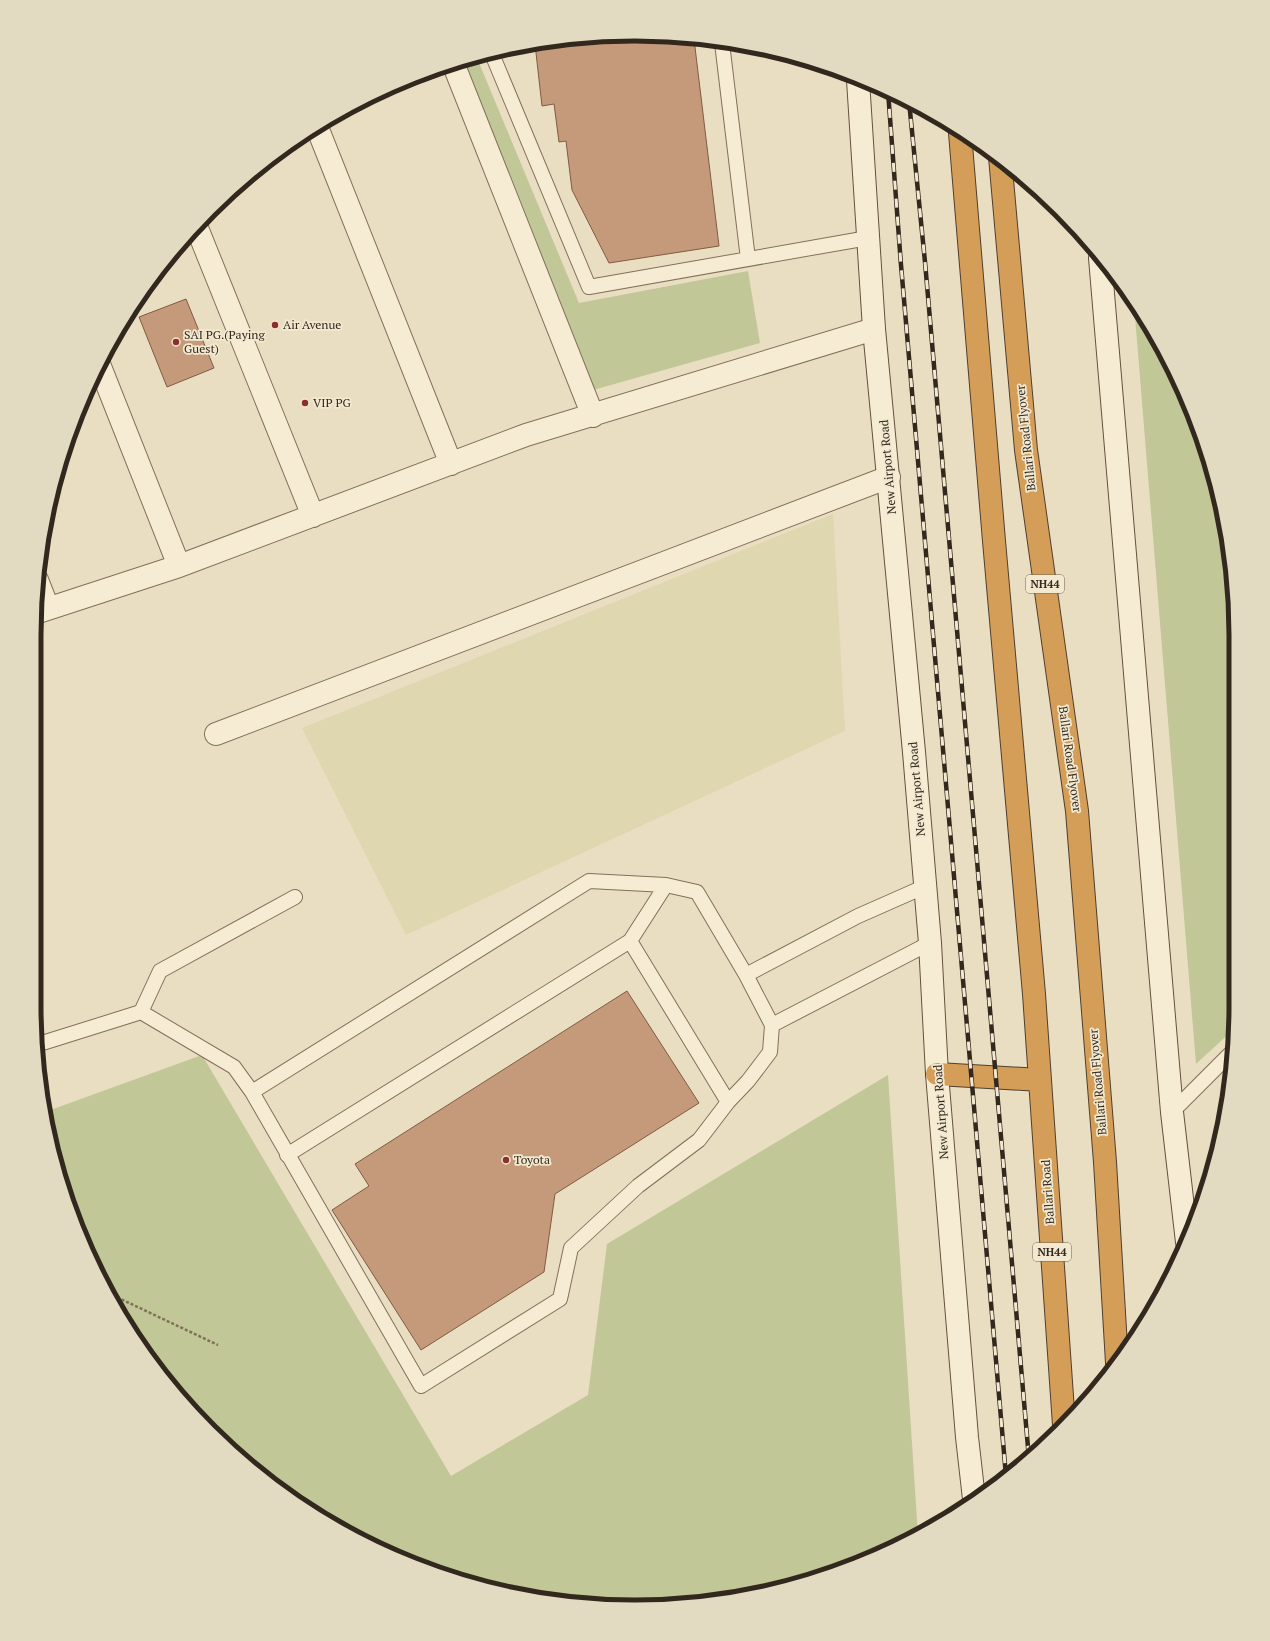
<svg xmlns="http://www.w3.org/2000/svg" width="1270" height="1641" viewBox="0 0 1270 1641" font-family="'PT Serif',serif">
  <rect width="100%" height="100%" fill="#eadec2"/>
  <!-- farmland -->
  <path fill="#dfd7b0" d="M 833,514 L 845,731 L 406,935 L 302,728 Z"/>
  <!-- green -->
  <path fill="#c1c797" d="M 477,58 L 579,303 L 748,271 L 760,343 L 593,390 L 463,61 Z
    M 1134,304 L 1155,334 L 1204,442 L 1224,518 L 1235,595 L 1236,1006 L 1234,1029 L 1196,1064 Z
    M 202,1055 L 451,1476 L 588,1395 L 607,1244 L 888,1075 L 918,1535 L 865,1561 L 791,1586 L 714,1602 L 635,1607 L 557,1602 L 480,1587 L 405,1561 L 335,1527 L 269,1483 L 210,1431 L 158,1372 L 115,1307 L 80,1236 L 55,1162 L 45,1112 Z"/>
  <!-- building -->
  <path fill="#c59a7a" stroke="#7f5b42" d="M 674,35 L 694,39 L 719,246 L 609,263 L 572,190 L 566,141 L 559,142 L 554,104 L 542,106 L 535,44 L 556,39 Z
    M 186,299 L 214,368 L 167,387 L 139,317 Z
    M 627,991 L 699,1103 L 555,1194 L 544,1272 L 421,1350 L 332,1210 L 369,1186 L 355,1164 Z"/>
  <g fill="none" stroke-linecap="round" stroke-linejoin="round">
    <defs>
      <path id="lane" d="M 722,43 L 748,259
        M 492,54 L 589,287 L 868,238
        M 630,941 L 728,1102
        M 746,975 L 858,916 L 926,886
        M 141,1012 L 160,971 L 295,897
        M 772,1025 L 930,943
        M 39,1044 L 141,1012 L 234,1067 L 252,1092 L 421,1386 L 560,1299 L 571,1248 L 638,1186 L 699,1140 L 728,1102 L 748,1081 L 770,1052 L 772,1025 L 746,975 L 697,892 L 666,885 L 589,881 L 252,1092
        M 1172,1112 L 1232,1052
        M 287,1155 L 630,941 L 666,885"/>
      <path id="street" d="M 453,63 L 593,416
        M 317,127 L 451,464
        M 197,228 L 313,516
        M 99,364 L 179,566
        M 37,580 L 48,608
        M 35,613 L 179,566 L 526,435 L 874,329
        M 216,734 L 889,477"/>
      <path id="secondary" d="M 858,80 L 874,329 L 914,752 L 930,943 L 937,1074 L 967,1437 L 974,1499
        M 1100,258 L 1172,1112 L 1187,1242"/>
      <path id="highway" d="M 960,133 L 994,541 L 1034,994 L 1064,1425
        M 1000,157 L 1026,450 L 1077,811 L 1105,1162 L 1117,1363
        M 937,1074 L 1040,1080"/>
    </defs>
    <!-- lane casing -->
    <use href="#lane" stroke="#82705a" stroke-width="16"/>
    <!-- street casing -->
    <use href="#street" stroke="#82705a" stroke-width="24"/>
    <!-- secondary casing -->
    <use href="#secondary" stroke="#64513e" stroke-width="24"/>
    <!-- highway casing -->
    <use href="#highway" stroke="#503e2e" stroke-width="24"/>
    <!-- path -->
    <path stroke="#82705a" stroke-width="2.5" stroke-dasharray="3 2" stroke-linecap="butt" d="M 108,1293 L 218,1345"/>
    <!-- lane -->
    <use href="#lane" stroke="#f6ecd4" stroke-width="14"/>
    <!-- street -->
    <use href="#street" stroke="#f6ecd4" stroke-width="22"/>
    <!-- secondary -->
    <use href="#secondary" stroke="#f6ecd4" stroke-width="22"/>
    <!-- highway -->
    <use href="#highway" stroke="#d49e58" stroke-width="22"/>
    <defs>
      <path id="rail" d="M 888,91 L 901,265 L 1006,1476
        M 909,101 L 925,262 L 1029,1459"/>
    </defs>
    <!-- rail casing -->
    <use href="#rail" stroke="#33281e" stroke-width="4.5"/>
    <!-- rail -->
    <use href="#rail" stroke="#f2e9d0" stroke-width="3" stroke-dasharray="9" stroke-linecap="butt"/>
  </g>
  <!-- markers -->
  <g fill="#8c2f2f" stroke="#f2e9d0" stroke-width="1.5">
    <circle cx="275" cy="325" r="4"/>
    <circle cx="176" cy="342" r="4"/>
    <circle cx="305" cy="403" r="4"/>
    <circle cx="506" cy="1160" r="4"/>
  </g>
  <g text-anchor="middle" stroke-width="3.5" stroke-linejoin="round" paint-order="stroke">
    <!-- shield labels -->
    <g fill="#f2e9d0" stroke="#6c6253" stroke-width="1">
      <rect x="1026" y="575" width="38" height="18" rx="3"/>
      <rect x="1033" y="1243" width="38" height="18" rx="3"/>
    </g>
    <g font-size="11" font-weight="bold" fill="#33281e">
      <text x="1045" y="588">NH44</text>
      <text x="1052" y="1256">NH44</text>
    </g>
    <!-- poi labels -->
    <g font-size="12" fill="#33281e" stroke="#f2e9d0" text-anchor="start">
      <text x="283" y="329">Air Avenue</text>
      <text x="184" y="339">SAI PG.(Paying<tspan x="184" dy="14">Guest)</tspan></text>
      <text x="313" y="407">VIP PG</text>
      <text x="514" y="1164">Toyota</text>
    </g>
    <!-- street labels -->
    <g font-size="12" fill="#33281e" stroke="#f2e9d0">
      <text transform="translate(1026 438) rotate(-96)" y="4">Ballari Road Flyover</text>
      <text transform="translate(888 467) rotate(-95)" y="4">New Airport Road</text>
      <text transform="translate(1070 759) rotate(82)" y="4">Ballari Road Flyover</text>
      <text transform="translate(917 789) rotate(-95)" y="4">New Airport Road</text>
      <text transform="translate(1098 1082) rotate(-95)" y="4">Ballari Road Flyover</text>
      <text transform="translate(941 1112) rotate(-94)" y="4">New Airport Road</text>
      <text transform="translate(1048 1192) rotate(-94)" y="4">Ballari Road</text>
    </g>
  </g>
  <!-- crop -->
  <path d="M0 0H1270V1641H0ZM635 41H635A594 594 0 0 1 1229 635V1006A594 594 0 0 1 635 1600H635A594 594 0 0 1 41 1006V635A594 594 0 0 1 635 41Z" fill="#e3dac2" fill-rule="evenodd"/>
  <path fill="none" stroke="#33281e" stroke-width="5" d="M635 41H635A594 594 0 0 1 1229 635V1006A594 594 0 0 1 635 1600H635A594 594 0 0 1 41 1006V635A594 594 0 0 1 635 41Z"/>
</svg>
